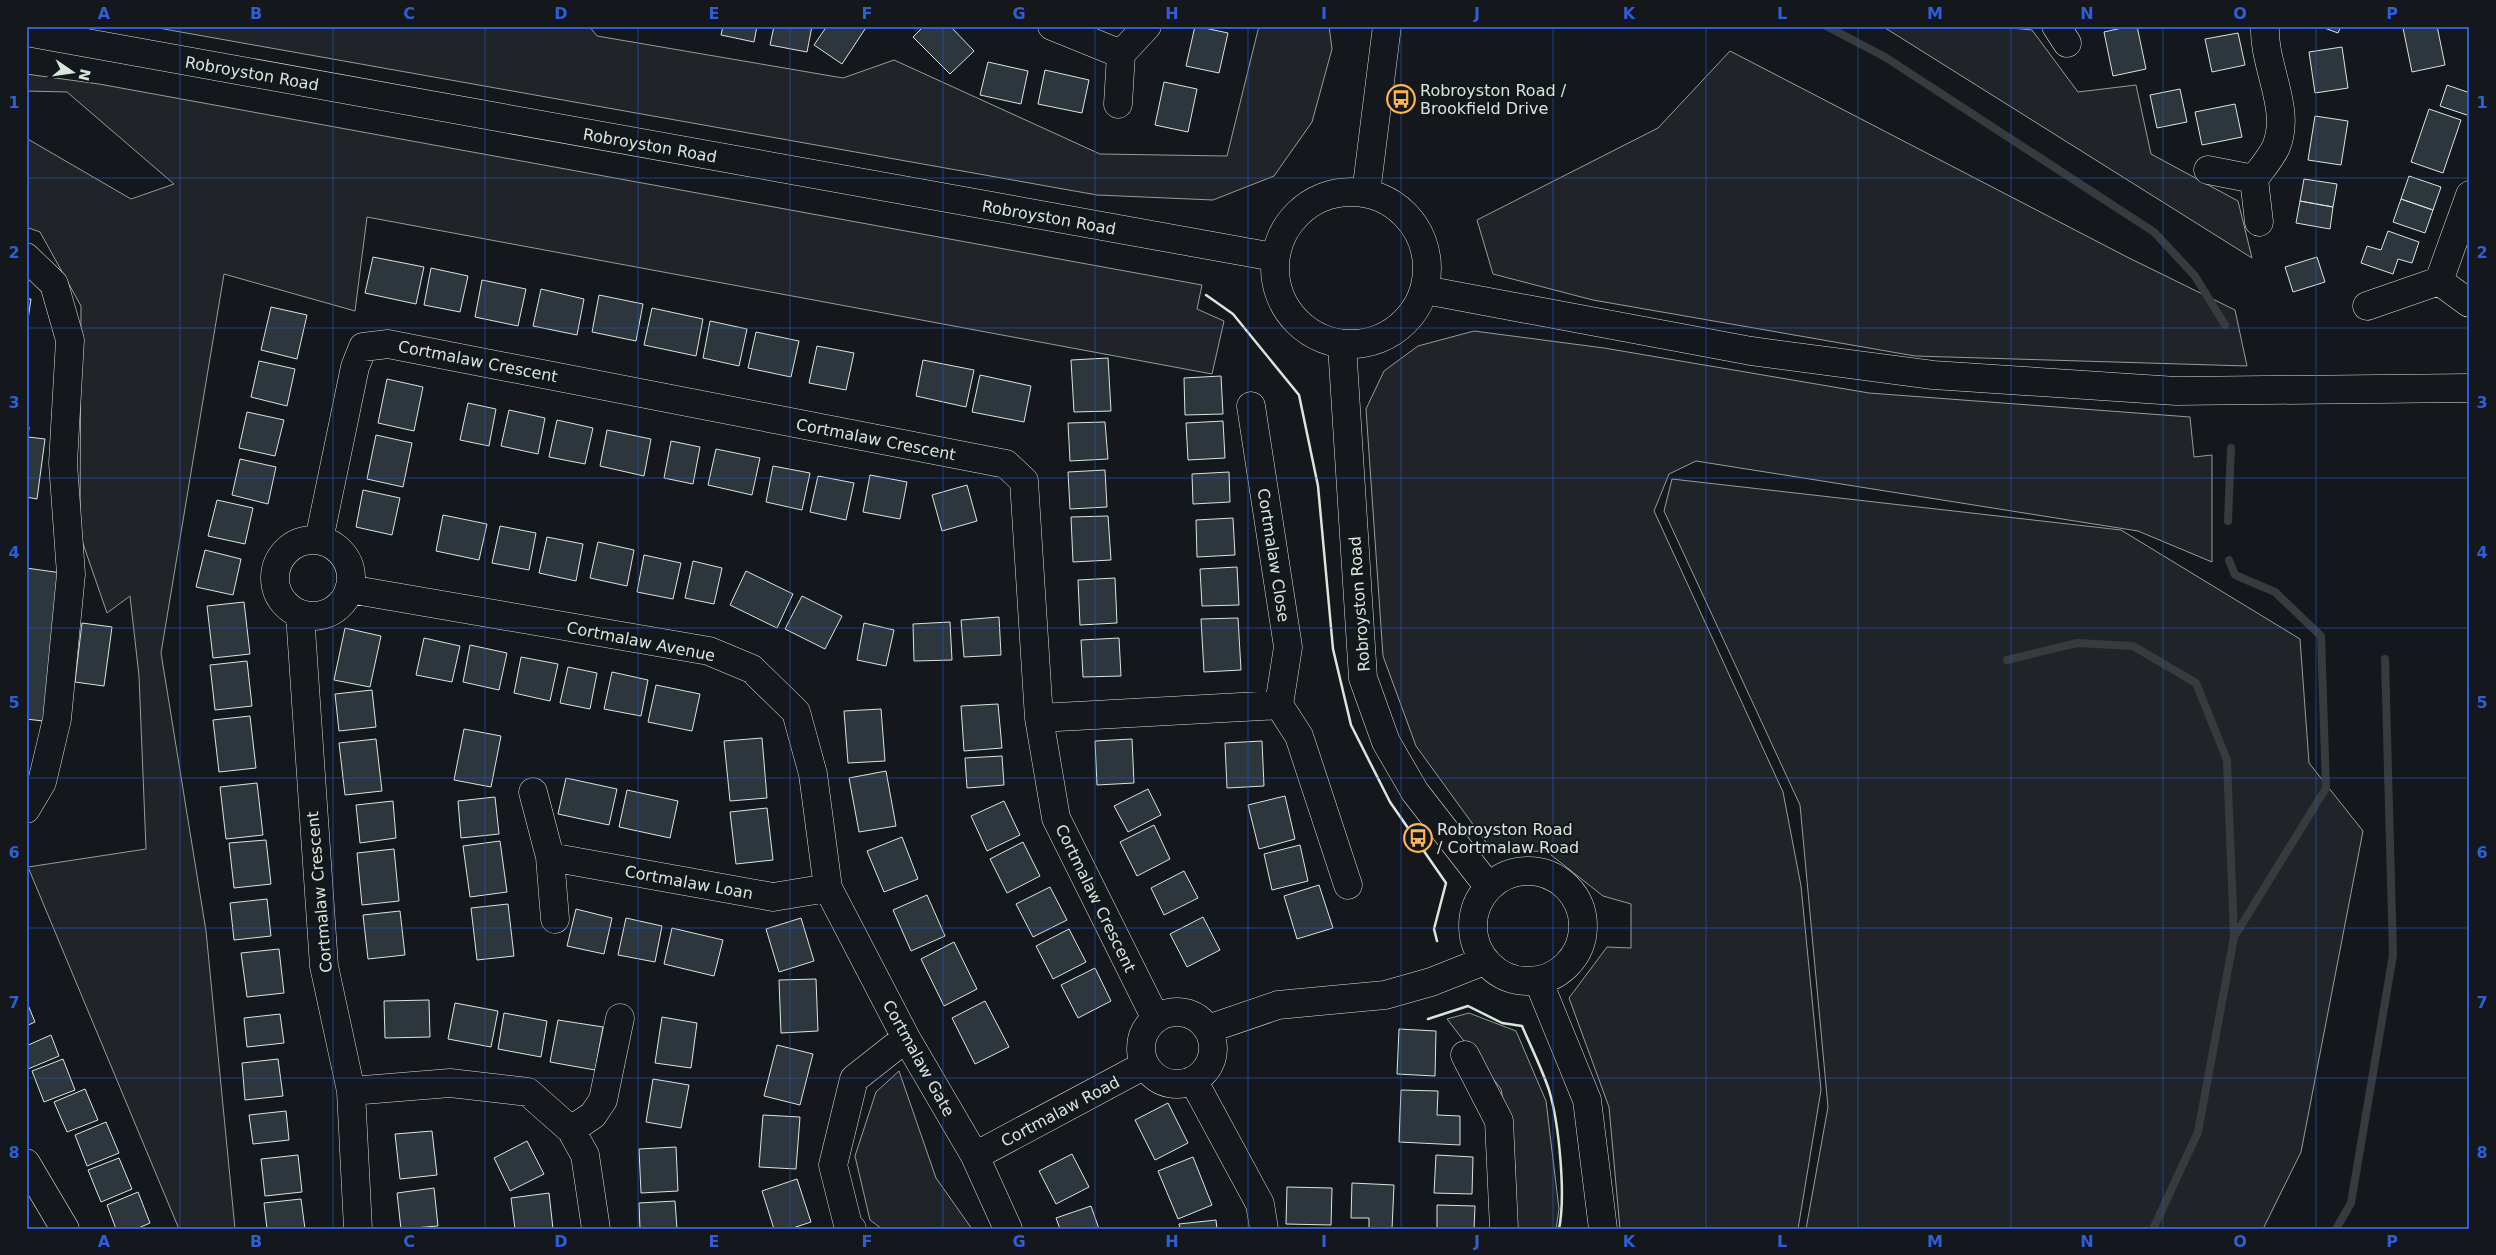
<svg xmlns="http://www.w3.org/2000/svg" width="2496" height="1255" viewBox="0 0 2496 1255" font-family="'DejaVu Sans',sans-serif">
  <rect width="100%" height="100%" fill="#14181c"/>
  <!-- green -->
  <path fill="#202428" stroke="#939e99" d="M 147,26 L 589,26 L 597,36 L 843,78 L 894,60 L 1100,154 L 1227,156 L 1259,26 L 1329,26 L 1332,49 L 1312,122 L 1274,176 L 1213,200 L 1097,195 Z
    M 1882,26 L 1990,26 L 2032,30 L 2078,92 L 2136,85 L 2151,154 L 2238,201 L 2252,258 Z
    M 1730,51 L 2127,257 L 2235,310 L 2247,366 L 1915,356 L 1593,300 L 1493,274 L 1477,220 L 1658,128 Z
    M 26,74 L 99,84 L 1202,285 L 1197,309 L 1224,321 L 1212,374 L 367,217 L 355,311 L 224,274 L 161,653 L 206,931 L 235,1229 L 179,1229 L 28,867 L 146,849 L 139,676 L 130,596 L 107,613 L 80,535 L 81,306 L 40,232 L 26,227 L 26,138 L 131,199 L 174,184 L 67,92 L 26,91 Z
    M 1474,331 L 1604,348 L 1869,393 L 2190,417 L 2194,457 L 2212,455 L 2212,562 L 2138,531 L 1696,461 L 1669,474 L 1654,511 L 1783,792 L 1801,886 L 1821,1090 L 1798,1229 L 1620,1229 L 1609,1107 L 1569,998 L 1607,947 L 1631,948 L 1631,904 L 1603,896 L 1546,851 L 1493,852 L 1416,746 L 1383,656 L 1366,409 L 1384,371 L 1418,346 Z
    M 1672,479 L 2121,530 L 2300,639 L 2309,763 L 2363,831 L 2301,1152 L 2263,1229 L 1806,1229 L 1828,1107 L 1800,805 L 1664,511 Z
    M 1469,1013 L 1516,1031 L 1546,1101 L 1559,1209 L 1556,1229 L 1513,1229 L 1515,1166 L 1501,1089 L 1447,1019 Z
    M 899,1071 L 936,1178 L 972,1229 L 882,1229 L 870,1220 L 855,1156 L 876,1092 Z"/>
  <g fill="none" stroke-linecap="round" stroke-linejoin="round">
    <!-- stream -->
    <path stroke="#363b3e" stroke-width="8" d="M 1826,26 L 1885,57 L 2154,232 L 2195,276 L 2225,325
      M 2228,521 L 2231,448
      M 2007,660 L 2077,643 L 2133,646 L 2196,683 L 2227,760 L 2234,937
      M 2153,1229 L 2198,1132 L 2234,937 L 2326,788 L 2321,636 L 2275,592 L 2235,575 L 2229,560
      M 2336,1229 L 2351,1203 L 2393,955 L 2385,659"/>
  </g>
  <!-- building -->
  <path fill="#2c363c" stroke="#d8e6dc" d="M 723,26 L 757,26 L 754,42 L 721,35 Z
    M 774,26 L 812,26 L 807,52 L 770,45 Z
    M 827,26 L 867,26 L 842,64 L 814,45 Z
    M 924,26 L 950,26 L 974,51 L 950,74 L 913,37 Z
    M 1195,26 L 1228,33 L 1219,73 L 1186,66 Z
    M 2131,26 L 2137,26 L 2146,69 L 2113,76 L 2104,32 Z
    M 2319,26 L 2341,26 L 2338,33 Z
    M 2410,26 L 2437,26 L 2445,65 L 2412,72 L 2403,28 Z
    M 2238,33 L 2245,65 L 2212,72 L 2205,39 Z
    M 2342,47 L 2348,88 L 2315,93 L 2309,52 Z
    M 988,62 L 1028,71 L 1021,104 L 980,95 Z
    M 1045,70 L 1089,80 L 1082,113 L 1038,104 Z
    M 1164,82 L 1197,89 L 1188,132 L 1155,125 Z
    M 2447,85 L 2470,93 L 2470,116 L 2440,106 Z
    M 2180,89 L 2187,122 L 2157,128 L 2150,95 Z
    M 2235,104 L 2242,137 L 2202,145 L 2195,112 Z
    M 2429,109 L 2461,120 L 2443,173 L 2411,162 Z
    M 2315,116 L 2348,121 L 2341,165 L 2308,160 Z
    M 2409,176 L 2441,187 L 2433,210 L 2401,199 Z
    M 2304,179 L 2337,184 L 2333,207 L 2300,201 Z
    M 2401,199 L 2433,210 L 2425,233 L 2393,222 Z
    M 2300,201 L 2333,207 L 2330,229 L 2296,223 Z
    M 2388,231 L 2419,242 L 2412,263 L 2398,259 L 2393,274 L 2361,263 L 2367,246 L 2381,250 Z
    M 373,257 L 424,267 L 416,304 L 365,293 Z
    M 2317,257 L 2325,282 L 2293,292 L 2285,267 Z
    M 431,268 L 468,276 L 460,312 L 424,305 Z
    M 482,280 L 526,289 L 518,326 L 475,317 Z
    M 541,289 L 584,299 L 577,335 L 533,326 Z
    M 599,295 L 643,304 L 636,341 L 592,332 Z
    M 26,299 L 31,299 L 26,333 Z
    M 271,307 L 307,315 L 297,359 L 261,350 Z
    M 652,308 L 703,319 L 696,356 L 644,345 Z
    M 710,321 L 747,329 L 739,366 L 703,358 Z
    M 756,332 L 799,341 L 791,377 L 748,368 Z
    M 817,346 L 854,353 L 846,390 L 809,383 Z
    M 1108,358 L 1111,411 L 1074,412 L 1071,360 Z
    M 923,360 L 974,370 L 966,407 L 916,396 Z
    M 259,361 L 295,369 L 287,406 L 251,397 Z
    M 980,375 L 1031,386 L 1024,422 L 972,412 Z
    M 1221,376 L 1223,414 L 1185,415 L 1184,378 Z
    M 387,379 L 423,387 L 414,431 L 378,423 Z
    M 468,403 L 496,409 L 489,446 L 460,440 Z
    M 509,410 L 545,418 L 538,454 L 501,446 Z
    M 247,412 L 284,420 L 275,456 L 239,448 Z
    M 557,420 L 593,428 L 585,464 L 549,457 Z
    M 1223,421 L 1225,458 L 1188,460 L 1186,423 Z
    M 1105,422 L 1108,459 L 1070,461 L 1068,423 Z
    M 26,427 L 29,427 L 28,437 L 45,439 L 37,499 L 26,497 Z
    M 607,430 L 651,439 L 644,476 L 600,466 Z
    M 376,435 L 412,443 L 403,487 L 367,479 Z
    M 671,441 L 700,447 L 693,484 L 664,478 Z
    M 716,449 L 760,458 L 752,495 L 708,485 Z
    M 240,459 L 276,467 L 268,504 L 232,495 Z
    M 773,466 L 810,473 L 802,510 L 766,502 Z
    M 1105,470 L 1107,507 L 1070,509 L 1068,472 Z
    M 1229,472 L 1230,502 L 1193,504 L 1192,474 Z
    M 870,475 L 907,482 L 900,519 L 863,512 Z
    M 818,476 L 854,483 L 846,520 L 810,512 Z
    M 967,485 L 977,521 L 942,531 L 932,495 Z
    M 363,490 L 400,498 L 392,535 L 356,527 Z
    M 217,500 L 253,508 L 245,544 L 208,536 Z
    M 443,515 L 487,524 L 479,560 L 436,551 Z
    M 1108,516 L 1111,560 L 1073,562 L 1071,517 Z
    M 1233,518 L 1235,555 L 1197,557 L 1196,520 Z
    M 500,526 L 536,533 L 529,570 L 492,563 Z
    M 547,537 L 583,544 L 576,581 L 539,573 Z
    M 598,542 L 634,550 L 627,586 L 590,578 Z
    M 205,550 L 241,559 L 233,595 L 196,587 Z
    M 644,555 L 681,563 L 673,599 L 637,592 Z
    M 693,561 L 722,568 L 714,604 L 685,598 Z
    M 1237,567 L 1239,605 L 1202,606 L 1200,569 Z
    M 26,568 L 62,573 L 43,721 L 26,719 Z
    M 746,571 L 793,594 L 777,628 L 730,605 Z
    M 1115,578 L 1117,623 L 1080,625 L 1078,580 Z
    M 802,596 L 842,616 L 825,649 L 785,629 Z
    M 244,602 L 250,654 L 213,658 L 207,606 Z
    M 999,617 L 1001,655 L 964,657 L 961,620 Z
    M 1238,618 L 1241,670 L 1204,672 L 1201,619 Z
    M 950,622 L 952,660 L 914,661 L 913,624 Z
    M 82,623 L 112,627 L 104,686 L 75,682 Z
    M 864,623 L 894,630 L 886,666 L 857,660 Z
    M 345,628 L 381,636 L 370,687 L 334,680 Z
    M 424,638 L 460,646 L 452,682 L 416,675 Z
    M 1119,638 L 1121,676 L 1083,677 L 1081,640 Z
    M 470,645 L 507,653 L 499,690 L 463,682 Z
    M 521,657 L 558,664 L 550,701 L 514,693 Z
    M 247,661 L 252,706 L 215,710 L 210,665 Z
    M 568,667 L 597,673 L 590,709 L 560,703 Z
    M 612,672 L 648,680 L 641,716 L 604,709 Z
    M 656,685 L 700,694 L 692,731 L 648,722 Z
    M 372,690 L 376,727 L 339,731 L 335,694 Z
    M 998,704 L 1002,748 L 964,751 L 961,706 Z
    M 881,709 L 885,761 L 848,763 L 844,711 Z
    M 250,716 L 256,768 L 219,772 L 213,720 Z
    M 464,729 L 501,736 L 491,787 L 454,780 Z
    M 762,738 L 767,798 L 730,801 L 724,741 Z
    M 376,739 L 382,791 L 345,795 L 339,743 Z
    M 1132,739 L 1134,783 L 1097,785 L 1095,741 Z
    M 1262,741 L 1264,786 L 1227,788 L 1225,743 Z
    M 1002,756 L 1004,785 L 967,788 L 965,758 Z
    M 886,771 L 896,826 L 859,832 L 849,778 Z
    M 566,778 L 617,789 L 609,825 L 558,814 Z
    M 257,783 L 263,835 L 226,839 L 220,787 Z
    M 1148,789 L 1161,815 L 1128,832 L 1114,806 Z
    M 627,790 L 678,801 L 670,838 L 619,827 Z
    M 1285,796 L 1295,839 L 1259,849 L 1248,805 Z
    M 495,797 L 499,834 L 461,838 L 458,801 Z
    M 393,801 L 396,838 L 360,843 L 356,805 Z
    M 1004,801 L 1020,835 L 987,851 L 971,816 Z
    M 767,808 L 773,860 L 736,864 L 730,812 Z
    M 1154,825 L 1170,859 L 1137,876 L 1120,842 Z
    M 902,837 L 918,879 L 884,892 L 867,851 Z
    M 266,840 L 271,884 L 234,888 L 229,843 Z
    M 500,841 L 507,892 L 470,897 L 463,846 Z
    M 1023,842 L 1040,876 L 1007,893 L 990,859 Z
    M 1300,845 L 1308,881 L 1272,890 L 1264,854 Z
    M 394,849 L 399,901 L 362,905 L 357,853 Z
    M 1184,871 L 1198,898 L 1164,915 L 1151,888 Z
    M 1319,885 L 1333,928 L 1297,939 L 1284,896 Z
    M 1050,887 L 1067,920 L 1033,937 L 1016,904 Z
    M 927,895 L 945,936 L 911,951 L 893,910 Z
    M 267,899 L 271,936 L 234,940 L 230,903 Z
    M 508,904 L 514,956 L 477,960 L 471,908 Z
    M 576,909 L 612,918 L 604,954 L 567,946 Z
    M 400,911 L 405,955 L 368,959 L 363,915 Z
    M 1203,917 L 1220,950 L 1187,967 L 1170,934 Z
    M 626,918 L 662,926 L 655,962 L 618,955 Z
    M 801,918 L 814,961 L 779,972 L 766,929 Z
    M 672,928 L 723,940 L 714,976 L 664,964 Z
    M 1069,929 L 1086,962 L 1053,979 L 1036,946 Z
    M 954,942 L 977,989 L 944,1006 L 921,959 Z
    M 279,949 L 284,993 L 247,997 L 241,953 Z
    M 1095,968 L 1111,1001 L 1078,1018 L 1061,985 Z
    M 816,979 L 818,1031 L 781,1033 L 779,980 Z
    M 26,1000 L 35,1022 L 26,1026 Z
    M 429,1000 L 430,1037 L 385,1038 L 384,1001 Z
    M 985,1001 L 1009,1047 L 975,1064 L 952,1018 Z
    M 455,1003 L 498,1011 L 491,1047 L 448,1039 Z
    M 504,1013 L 547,1021 L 541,1057 L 498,1049 Z
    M 280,1014 L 284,1043 L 247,1047 L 244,1018 Z
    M 662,1017 L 697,1023 L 691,1068 L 655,1063 Z
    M 558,1020 L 603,1027 L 595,1070 L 550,1062 Z
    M 1399,1029 L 1436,1031 L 1435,1076 L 1397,1074 Z
    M 51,1035 L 59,1056 L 28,1069 L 26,1046 Z
    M 777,1045 L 813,1054 L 800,1105 L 764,1096 Z
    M 63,1059 L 75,1090 L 44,1102 L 32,1071 Z
    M 278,1059 L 283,1096 L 245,1100 L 242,1063 Z
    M 653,1079 L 689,1085 L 681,1128 L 646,1122 Z
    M 85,1089 L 98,1120 L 67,1132 L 54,1102 Z
    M 1401,1090 L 1438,1091 L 1437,1115 L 1460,1116 L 1460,1145 L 1399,1142 Z
    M 1168,1103 L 1188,1143 L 1155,1160 L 1135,1120 Z
    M 286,1111 L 289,1140 L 253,1144 L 249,1115 Z
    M 763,1115 L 800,1117 L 796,1169 L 759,1167 Z
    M 106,1122 L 119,1153 L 87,1166 L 75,1135 Z
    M 432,1131 L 437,1175 L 400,1179 L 395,1134 Z
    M 527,1141 L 544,1174 L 510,1191 L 494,1158 Z
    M 676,1147 L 678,1191 L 641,1193 L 639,1149 Z
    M 1072,1154 L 1089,1187 L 1056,1204 L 1039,1171 Z
    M 298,1155 L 302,1192 L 265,1196 L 261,1159 Z
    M 1436,1155 L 1473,1157 L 1472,1194 L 1434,1193 Z
    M 1193,1157 L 1212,1205 L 1178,1219 L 1158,1171 Z
    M 119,1158 L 132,1189 L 101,1202 L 88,1170 Z
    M 797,1179 L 811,1222 L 790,1229 L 774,1229 L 762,1191 Z
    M 1352,1183 L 1394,1185 L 1392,1229 L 1369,1229 L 1369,1218 L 1351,1218 Z
    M 1287,1187 L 1332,1188 L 1331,1225 L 1286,1224 Z
    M 434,1188 L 438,1226 L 401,1229 L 397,1193 Z
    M 138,1192 L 150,1223 L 136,1229 L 116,1229 L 107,1205 Z
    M 549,1193 L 553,1229 L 515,1229 L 511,1198 Z
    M 301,1199 L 305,1229 L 267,1229 L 264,1203 Z
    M 675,1201 L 677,1229 L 640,1229 L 639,1203 Z
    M 1437,1205 L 1475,1206 L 1474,1229 L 1437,1229 Z
    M 1091,1206 L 1099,1229 L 1060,1229 L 1056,1218 Z
    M 1216,1220 L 1217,1229 L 1180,1229 L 1179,1224 Z"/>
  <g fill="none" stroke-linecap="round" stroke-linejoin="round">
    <defs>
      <path id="minor" d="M 1052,26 L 1121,54
        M 2056,26 L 2067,43
        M 1118,104 L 1121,54 L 1147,26
        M 2208,170 L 2254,179 L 2259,222
        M 2254,179 C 2261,169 2271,158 2276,147 C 2292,109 2263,66 2265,26
        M 1366,193 L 1387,26
        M 26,257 L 54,284 L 70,340 L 63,463 L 71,574 L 57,719 L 42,782 L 26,809
        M 2439,281 L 2470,195
        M 2367,306 L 2439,281 L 2469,303
        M 1342,345 L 1363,678 L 1386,742 L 1415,792 L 1488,886
        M 1251,406 L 1288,647 L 1279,705 L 1299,736 L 1348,885
        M 319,540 L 355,367 L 363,347 L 388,344 L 1006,464 L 1024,481 L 1039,718 L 1056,818 L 1156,1019
        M275 578a38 38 0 1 1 76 0a38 38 0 1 1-76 0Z
        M 349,589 L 709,651 L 752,669 L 796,712 L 813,774 L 828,888 L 906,1038 L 975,1156 L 1008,1229
        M 300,614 L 324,966 L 351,1091 L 358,1229
        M 1039,718 L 1279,705
        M 533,792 L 550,857 L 555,919
        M 550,857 L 773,897 L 828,888
        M1473 926a55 55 0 1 1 110 0a55 55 0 1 1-110 0Z
        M 1538,980 L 1587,1100 L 1603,1229
        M1141 1048a36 36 0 1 1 72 0a36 36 0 1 1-72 0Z
        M 1208,1029 L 1278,1005 L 1385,995 L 1431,982 L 1484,961
        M 1465,1055 L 1499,1121 L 1504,1229
        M 1193,1080 L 1260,1204 L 1264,1229
        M 351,1091 L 450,1083 L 528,1092 L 571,1130 L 585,1155 L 596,1229
        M 571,1130 L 593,1115 L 603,1100 L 620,1018
        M 975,1156 L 1145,1065
        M 26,1163 L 65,1229
        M 852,1229 L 848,1225 L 833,1165 L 854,1079 L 906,1038"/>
      <path id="major" d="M 26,32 L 1274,257
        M1275 268a76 76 0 1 1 152 0a76 76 0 1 1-152 0Z
        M 1425,290 L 1751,351 L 1933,375 L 2176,391 L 2470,388"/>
    </defs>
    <!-- minor casing -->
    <use href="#minor" stroke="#d8e6dc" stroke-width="29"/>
    <!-- major casing -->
    <use href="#major" stroke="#d8e6dc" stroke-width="29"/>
    <!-- minor -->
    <use href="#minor" stroke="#14181c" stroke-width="28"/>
    <!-- major -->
    <use href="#major" stroke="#14181c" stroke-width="28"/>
    <!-- wall -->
    <path stroke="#d8e6dc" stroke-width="2.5" d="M 1206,295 L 1233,314 L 1299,395 L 1318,486 L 1333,649 L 1351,725 L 1390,802 L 1446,883 L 1434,929 L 1437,941
      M 1428,1019 L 1468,1006 L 1502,1023 L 1522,1026 C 1531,1047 1542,1069 1549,1090 C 1559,1123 1566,1195 1559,1229"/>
  </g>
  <!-- grid -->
  <path fill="none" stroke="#305dd8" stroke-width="1" stroke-opacity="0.55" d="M 180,26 L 180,1229M 333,26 L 333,1229M 485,26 L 485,1229M 638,26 L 638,1229M 790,26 L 790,1229M 943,26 L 943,1229M 1095,26 L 1095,1229M 1248,26 L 1248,1229M 1401,26 L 1401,1229M 1553,26 L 1553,1229M 1706,26 L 1706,1229M 1858,26 L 1858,1229M 2011,26 L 2011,1229M 2163,26 L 2163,1229M 2316,26 L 2316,1229M 26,178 L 2470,178M 26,328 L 2470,328M 26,478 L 2470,478M 26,628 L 2470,628M 26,778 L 2470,778M 26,928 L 2470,928M 26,1078 L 2470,1078"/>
  <!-- icons -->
  <defs>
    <symbol id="bus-ring" viewBox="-11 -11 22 22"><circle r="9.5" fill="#14181c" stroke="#ffb74d" stroke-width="1.5"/><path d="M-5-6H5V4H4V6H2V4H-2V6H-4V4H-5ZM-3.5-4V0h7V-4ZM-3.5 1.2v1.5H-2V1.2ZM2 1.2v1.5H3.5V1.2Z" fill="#ffb74d"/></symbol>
  </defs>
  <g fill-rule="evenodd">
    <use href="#bus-ring" x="1385" y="83" width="32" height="32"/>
    <use href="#bus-ring" x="1402" y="822" width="32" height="32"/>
  </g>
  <g text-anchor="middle" stroke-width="4" stroke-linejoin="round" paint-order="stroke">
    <!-- street labels -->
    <g font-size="16" fill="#d8e6dc" stroke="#14181c">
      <text transform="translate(252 73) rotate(10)" y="6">Robroyston Road</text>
      <text transform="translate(650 145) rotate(10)" y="6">Robroyston Road</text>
      <text transform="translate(1049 217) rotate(10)" y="6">Robroyston Road</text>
      <text transform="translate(478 361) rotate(11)" y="6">Cortmalaw Crescent</text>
      <text transform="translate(876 439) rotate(11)" y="6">Cortmalaw Crescent</text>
      <text transform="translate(1274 555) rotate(81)" y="6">Cortmalaw Close</text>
      <text transform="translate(1359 604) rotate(-94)" y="6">Robroyston Road</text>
      <text transform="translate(641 641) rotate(11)" y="6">Cortmalaw Avenue</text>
      <text transform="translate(689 882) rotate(10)" y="6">Cortmalaw Loan</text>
      <text transform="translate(319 892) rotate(-95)" y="6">Cortmalaw Crescent</text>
      <text transform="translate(1096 898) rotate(64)" y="6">Cortmalaw Crescent</text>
      <text transform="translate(919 1058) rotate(61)" y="6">Cortmalaw Gate</text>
      <text transform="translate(1060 1111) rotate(-28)" y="6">Cortmalaw Road</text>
    </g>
    <!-- poi labels -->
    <g font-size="16" fill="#d8e6dc" stroke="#14181c" text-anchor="start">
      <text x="1420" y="96">Robroyston Road /<tspan x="1420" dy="18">Brookfield Drive</tspan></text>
      <text x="1437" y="835">Robroyston Road<tspan x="1437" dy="18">/ Cortmalaw Road</tspan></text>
    </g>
  </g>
  <!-- border -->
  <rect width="2496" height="1255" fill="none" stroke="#14181c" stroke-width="55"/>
  <!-- north arrow -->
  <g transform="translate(72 72) rotate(103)" stroke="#14181c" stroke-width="4" paint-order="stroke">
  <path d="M0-4L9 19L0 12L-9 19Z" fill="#d8e6dc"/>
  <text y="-8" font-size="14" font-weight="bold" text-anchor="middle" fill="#d8e6dc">N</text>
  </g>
  <rect x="28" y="28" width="2440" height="1200" fill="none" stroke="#305dd8" stroke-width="2"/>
  <g font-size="16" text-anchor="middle" font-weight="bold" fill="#305dd8">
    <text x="104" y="19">A</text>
    <text x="256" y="19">B</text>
    <text x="409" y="19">C</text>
    <text x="561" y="19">D</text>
    <text x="714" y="19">E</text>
    <text x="867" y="19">F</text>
    <text x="1019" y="19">G</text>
    <text x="1172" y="19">H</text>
    <text x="1324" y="19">I</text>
    <text x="1477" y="19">J</text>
    <text x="1629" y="19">K</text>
    <text x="1782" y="19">L</text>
    <text x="1935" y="19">M</text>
    <text x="2087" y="19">N</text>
    <text x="2240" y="19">O</text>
    <text x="2392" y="19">P</text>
    <text x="14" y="108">1</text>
    <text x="2482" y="108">1</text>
    <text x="14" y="258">2</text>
    <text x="2482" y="258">2</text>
    <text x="14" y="408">3</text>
    <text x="2482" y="408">3</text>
    <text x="14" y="558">4</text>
    <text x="2482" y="558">4</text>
    <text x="14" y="708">5</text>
    <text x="2482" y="708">5</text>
    <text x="14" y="858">6</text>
    <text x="2482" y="858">6</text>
    <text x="14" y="1008">7</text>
    <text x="2482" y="1008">7</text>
    <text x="14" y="1158">8</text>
    <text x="2482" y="1158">8</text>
    <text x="104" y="1247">A</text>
    <text x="256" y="1247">B</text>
    <text x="409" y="1247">C</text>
    <text x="561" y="1247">D</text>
    <text x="714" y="1247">E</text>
    <text x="867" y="1247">F</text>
    <text x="1019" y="1247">G</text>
    <text x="1172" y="1247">H</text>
    <text x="1324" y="1247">I</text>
    <text x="1477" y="1247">J</text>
    <text x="1629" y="1247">K</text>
    <text x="1782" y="1247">L</text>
    <text x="1935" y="1247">M</text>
    <text x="2087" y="1247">N</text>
    <text x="2240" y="1247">O</text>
    <text x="2392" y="1247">P</text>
  </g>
</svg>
